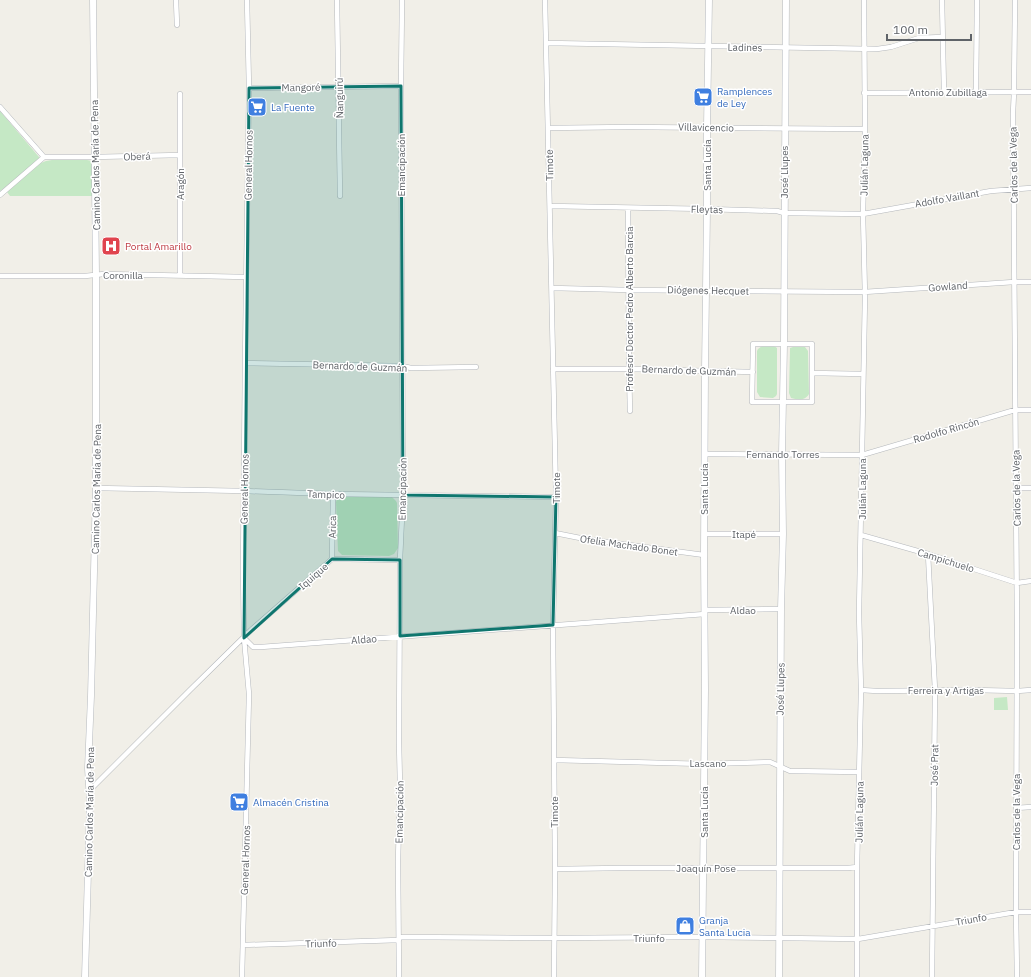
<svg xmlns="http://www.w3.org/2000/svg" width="1031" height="977" viewBox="0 0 1031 977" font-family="'IBM Plex Sans',sans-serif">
  <rect width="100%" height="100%" fill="#f1efe8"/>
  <!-- green -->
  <path fill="#c5e8c5" d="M 0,111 L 39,157 L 39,159 L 25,172 L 0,191 Z
    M 52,160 L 87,160 L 92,161 L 92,196 L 10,196 L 7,192 L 41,163 L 46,161 Z
    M 762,346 L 774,346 L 777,348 L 777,394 L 776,396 L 773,398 L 760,397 L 757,392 L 757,351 L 758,349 Z
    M 793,347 L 805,347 L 808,351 L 809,394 C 805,401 798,400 791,398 L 789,393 L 790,350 L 790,348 Z
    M 343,496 L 392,497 L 396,501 L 397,503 L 398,548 L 394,554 L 389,556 L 342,555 L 338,551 L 336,502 L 337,499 Z
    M 1007,697 L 1008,710 L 994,710 L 994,698 Z"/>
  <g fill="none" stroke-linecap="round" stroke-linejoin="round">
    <defs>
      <path id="street" d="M 176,0 L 177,25
        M 337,0 L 340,196
        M 545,0 L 556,497 L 553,625 L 555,869 L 554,977
        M 942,0 L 944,92
        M 1015,0 L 1014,92 L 1013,113 L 1017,624 L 1016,912 L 1017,977
        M 547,43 L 877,49 L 891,47 L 919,38 L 942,37
        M 249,88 L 401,86
        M 976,92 L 977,0
        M 864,93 L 1031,92
        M 180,94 L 180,275
        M 0,107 L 44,157 L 94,157 L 180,155
        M 548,128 L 629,127 L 865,129
        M 0,195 L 44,157
        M 550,206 L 707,209 L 777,211 L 784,213 L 863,214 L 991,191 L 1031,188
        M 628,208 L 629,369 L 630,411
        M 0,276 L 85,276 L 104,274 L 246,277
        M 552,288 L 629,290 L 864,292 L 1014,282 L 1031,282
        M 753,344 L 812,344 L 812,402 L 752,402 Z
        M 245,363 L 402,366 L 411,368 L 476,367
        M 553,369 L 629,369 L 753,372
        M 812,373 L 863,374
        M 705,454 L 862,455 L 1015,410 L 1031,410
        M 96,488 L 244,491 L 333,494 L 556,497
        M 1016,488 L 1031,488
        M 555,533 L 585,539 L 704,555
        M 704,534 L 783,534
        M 861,535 L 928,554 L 1017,583 L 1031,581
        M 928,554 L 935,690 L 932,977
        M 332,559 L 333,494
        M 705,610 L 781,609
        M 244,638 L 253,647 L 261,647 L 705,614
        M 861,690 L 877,691 L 974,690 L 1017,691 L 1031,690
        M 554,760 L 704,764 L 770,762 L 790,771 L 859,772
        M 89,791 L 191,689 L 251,630 L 332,559 L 400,560
        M 1016,808 L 1031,807
        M 555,869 L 620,868 L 848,868 L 857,867
        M 399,937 L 555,938 L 702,937 L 858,939 L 1016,912 L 1031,912
        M 243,945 L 399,940
        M 242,977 L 249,694 L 244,638 L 243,570 L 245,363 L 249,88 L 247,0
        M 399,977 L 398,861 L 400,785 L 399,742 L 400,560 L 403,495 L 401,86 L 402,0
        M 857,977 L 857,867 L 861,690 L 859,613 L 865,296 L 863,214 L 865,129 L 864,0"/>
      <path id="secondary" d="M 85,977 L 90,802 L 88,768 L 91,696 L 96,488 L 96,275 L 93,0
        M 702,977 L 705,690 L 704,555 L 705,371 L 707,209 L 707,127 L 709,0
        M 779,977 L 781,609 L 783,534 L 782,454 L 784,344 L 786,0"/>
    </defs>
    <!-- street casing -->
    <use href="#street" stroke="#b5b8bc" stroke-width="5.5"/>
    <!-- secondary casing -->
    <use href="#secondary" stroke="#b6babf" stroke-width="7"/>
    <!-- street -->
    <use href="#street" stroke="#fff" stroke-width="4.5"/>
    <!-- secondary -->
    <use href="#secondary" stroke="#fff" stroke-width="6"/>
  </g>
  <!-- marked area -->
  <path fill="#0f766e" fill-opacity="0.2" stroke="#0f766e" stroke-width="3" stroke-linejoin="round" d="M 401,86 L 403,495 L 556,497 L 553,625 L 400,636 L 400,560 L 332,559 L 244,638 L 249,88 Z"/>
  <!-- icons -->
  <defs>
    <symbol id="supermarket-square" viewBox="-11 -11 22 22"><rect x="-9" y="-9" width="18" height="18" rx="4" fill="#3f7fe0" stroke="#fff"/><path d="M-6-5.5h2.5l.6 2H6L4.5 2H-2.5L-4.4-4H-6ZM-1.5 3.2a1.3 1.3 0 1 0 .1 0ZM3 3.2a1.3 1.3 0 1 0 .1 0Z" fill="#fff"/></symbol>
    <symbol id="hospital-square" viewBox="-11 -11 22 22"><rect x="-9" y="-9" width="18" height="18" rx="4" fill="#e0444e" stroke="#fff"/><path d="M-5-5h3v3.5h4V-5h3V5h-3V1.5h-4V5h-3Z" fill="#fff"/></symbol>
    <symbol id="shop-square" viewBox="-11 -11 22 22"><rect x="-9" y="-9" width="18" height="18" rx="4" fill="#3f7fe0" stroke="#fff"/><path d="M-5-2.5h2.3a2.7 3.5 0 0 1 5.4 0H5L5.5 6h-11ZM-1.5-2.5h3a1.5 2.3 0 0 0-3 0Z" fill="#fff"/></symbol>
  </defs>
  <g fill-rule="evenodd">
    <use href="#supermarket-square" x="692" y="86" width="22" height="22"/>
    <use href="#supermarket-square" x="246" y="96" width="22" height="22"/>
    <use href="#hospital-square" x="100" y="235" width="22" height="22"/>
    <use href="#supermarket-square" x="228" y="791" width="22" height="22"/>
    <use href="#shop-square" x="674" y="915" width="22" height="22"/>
  </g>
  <g text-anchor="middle" stroke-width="3" stroke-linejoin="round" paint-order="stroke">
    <!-- street labels -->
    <g font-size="10" fill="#5f6368" stroke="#fff">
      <text transform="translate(745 47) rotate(1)" y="4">Ladines</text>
      <text transform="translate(301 87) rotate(-1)" y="4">Mangoré</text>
      <text x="948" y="96">Antonio Zubillaga</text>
      <text transform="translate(339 98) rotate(-91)" y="4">Ñanguirú</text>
      <text transform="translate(706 127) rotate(1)" y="4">Villavicencio</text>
      <text transform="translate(137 156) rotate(-2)" y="4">Oberá</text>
      <text transform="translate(95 165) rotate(-91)" y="4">Camino Carlos María de Pena</text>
      <text transform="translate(248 165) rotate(-89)" y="4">General Hornos</text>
      <text transform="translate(401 165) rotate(-90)" y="4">Emancipación</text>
      <text transform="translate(549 165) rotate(-91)" y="4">Timote</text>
      <text transform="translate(707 165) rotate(-90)" y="4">Santa Lucía</text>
      <text transform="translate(864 165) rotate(-89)" y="4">Julián Laguna</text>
      <text transform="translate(1013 165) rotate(-91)" y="4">Carlos de la Vega</text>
      <text transform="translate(784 172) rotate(-90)" y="4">José Llupes</text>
      <text transform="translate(180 184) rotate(-90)" y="4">Aragón</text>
      <text transform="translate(947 198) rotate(-10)" y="4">Adolfo Vaillant</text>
      <text transform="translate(707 209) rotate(1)" y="4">Fleytas</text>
      <text x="123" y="279">Coronilla</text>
      <text transform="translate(948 286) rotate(-4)" y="4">Gowland</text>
      <text transform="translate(708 290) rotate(1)" y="4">Diógenes Hecquet</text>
      <text transform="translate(629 309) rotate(-90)" y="4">Profesor Doctor Pedro Alberto Barcia</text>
      <text transform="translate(360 366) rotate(2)" y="4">Bernardo de Guzmán</text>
      <text transform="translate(689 370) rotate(2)" y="4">Bernardo de Guzmán</text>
      <text transform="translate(946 430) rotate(-16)" y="4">Rodolfo Rincón</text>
      <text x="783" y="458">Fernando Torres</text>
      <text transform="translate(556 488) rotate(-90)" y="4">Timote</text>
      <text transform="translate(1016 488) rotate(-91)" y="4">Carlos de la Vega</text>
      <text transform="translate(96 489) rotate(-89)" y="4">Camino Carlos María de Pena</text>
      <text transform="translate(244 489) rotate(-89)" y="4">General Hornos</text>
      <text transform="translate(402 489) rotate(-89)" y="4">Emancipación</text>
      <text transform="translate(704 489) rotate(-90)" y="4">Santa Lucía</text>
      <text transform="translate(862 489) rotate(-90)" y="4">Julián Laguna</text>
      <text transform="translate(326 494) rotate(2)" y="4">Tampico</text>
      <text transform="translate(332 527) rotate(-89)" y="4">Arica</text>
      <text x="744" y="538">Itapé</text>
      <text transform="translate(629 545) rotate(8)" y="4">Ofelia Machado Bonet</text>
      <text transform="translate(946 560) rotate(17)" y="4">Campichuelo</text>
      <text transform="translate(313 576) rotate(-41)" y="4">Iquique</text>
      <text x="743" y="614">Aldao</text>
      <text transform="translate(364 639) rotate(-4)" y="4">Aldao</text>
      <text transform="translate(780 689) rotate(-89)" y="4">José Llupes</text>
      <text x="946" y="694">Ferreira y Artigas</text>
      <text x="708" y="767">Lascano</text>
      <text transform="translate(934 765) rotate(-89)" y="4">José Prat</text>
      <text transform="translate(89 812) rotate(-89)" y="4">Camino Carlos María de Pena</text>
      <text transform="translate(399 812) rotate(-89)" y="4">Emancipación</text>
      <text transform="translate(554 812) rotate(-90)" y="4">Timote</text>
      <text transform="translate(704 812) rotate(-90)" y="4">Santa Lucía</text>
      <text transform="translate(859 812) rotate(-89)" y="4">Julián Laguna</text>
      <text transform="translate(1016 812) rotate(-90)" y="4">Carlos de la Vega</text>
      <text transform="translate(245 860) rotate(-88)" y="4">General Hornos</text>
      <text x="706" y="872">Joaquín Pose</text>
      <text transform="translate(971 919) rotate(-10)" y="4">Triunfo</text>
      <text x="649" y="942">Triunfo</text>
      <text transform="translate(321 943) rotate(-2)" y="4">Triunfo</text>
    </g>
    <!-- shop labels -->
    <g font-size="10" fill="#366cbe" stroke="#fff" text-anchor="start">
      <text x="717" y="95">Ramplences<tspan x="717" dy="12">de Ley</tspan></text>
      <text x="271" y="111">La Fuente</text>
      <text x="253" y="806">Almacén Cristina</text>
      <text x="699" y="924">Granja<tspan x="699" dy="12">Santa Lucia</tspan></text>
    </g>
    <!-- health labels -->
    <g font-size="10" fill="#be3a42" stroke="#fff" text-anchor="start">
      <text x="125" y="250">Portal Amarillo</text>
    </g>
  </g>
  <!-- scale -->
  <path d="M887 34v6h84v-6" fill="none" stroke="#5f6368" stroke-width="2"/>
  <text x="893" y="34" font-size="12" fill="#5f6368" stroke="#ffffff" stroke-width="3" paint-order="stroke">100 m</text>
</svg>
